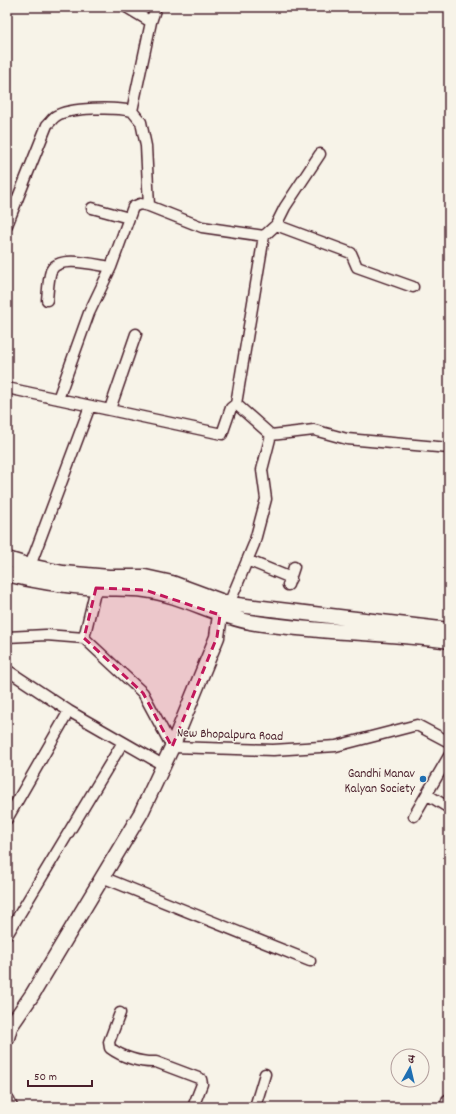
<svg xmlns="http://www.w3.org/2000/svg" width="456" height="1114" viewBox="0 0 456 1114" font-family="Dekko,'Playpen Sans Deva',sans-serif">
  <rect width="100%" height="100%" fill="#f7f3e8"/>
  <filter id="ink" filterUnits="userSpaceOnUse"><feTurbulence type="fractalNoise" baseFrequency=".025" numOctaves="2"/><feDisplacementMap in="SourceGraphic" scale="8" xChannelSelector="R" yChannelSelector="G"/><feConvolveMatrix kernelMatrix="1 2 1 2 8 2 1 2 1" color-interpolation-filters="sRGB"/></filter>
  <g filter="url(#ink)">
    <g fill="none" stroke-linecap="round" stroke-linejoin="round">
      <defs>
        <path id="street" d="M 126,7 L 151,22
          M 156,7 L 151,22 L 132,111 L 141,122 L 146,146 L 149,206 L 202,227 L 264,236
          M 92,208 L 129,218
          M 7,225 L 47,125 C 50,122 53,118 56,116 C 70,107 116,107 132,111
          M 276,225 L 351,253 L 357,267 L 413,287
          M 47,300 C 48,291 48,280 51,271 C 58,254 96,265 111,267
          M 7,388 L 222,434 L 231,408 L 236,404
          M 58,399 L 89,313 L 111,267 L 133,207 L 140,204 L 149,206
          M 110,409 L 136,334
          M 271,435 L 314,430 L 347,439 L 449,448
          M 247,560 L 291,578
          M 30,566 L 90,406
          M 288,585 L 294,567
          M 229,604 L 254,544 L 266,499 L 262,470 L 271,435 L 236,404 L 264,236 L 276,225 L 285,207 L 320,154
          M 7,637 L 46,635 L 84,638 L 143,693 L 172,747 L 273,750 L 336,746 L 417,725 L 449,742
          M 84,638 L 96,588
          M 7,670 L 69,711 L 163,765
          M 428,795 L 449,808
          M 414,816 L 449,756
          M 7,819 L 69,711
          M 102,877 L 310,961
          M 7,935 L 123,742
          M 120,1013 L 109,1042 L 110,1048 C 122,1057 141,1063 156,1062 L 201,1079 L 202,1084 L 193,1107
          M 255,1107 L 265,1074"/>
        <path id="secondary" d="M 7,559 L 30,566 L 63,573 L 109,577 L 145,577 L 172,583 L 229,604 L 449,630
          M 7,574 C 37,582 66,586 97,588 C 113,589 129,588 145,590 C 182,595 214,615 250,622 C 316,633 383,632 449,641
          M 7,1038 L 10,1027 L 32,995 L 141,813 L 172,747 L 217,637 L 220,615 L 229,604
          M 7,1101 L 10,1107
          M 447,1107 L 449,1101"/>
      </defs>
      <!-- street casing -->
      <use href="#street" stroke="#4a1f2b" stroke-width="13"/>
      <!-- secondary casing -->
      <use href="#secondary" stroke="#4a1f2b" stroke-width="17"/>
      <!-- street -->
      <use href="#street" stroke="#f7f3e8" stroke-width="10"/>
      <!-- secondary -->
      <use href="#secondary" stroke="#f7f3e8" stroke-width="14"/>
    </g>
  </g>
  <!-- marked area -->
  <path fill="#c2185b" fill-opacity="0.2" stroke="#c2185b" stroke-width="3" stroke-dasharray="8 5" stroke-linejoin="round" d="M 96,588 L 145,590 L 220,615 L 217,637 L 172,747 L 143,693 L 84,638 Z"/>
  <!-- markers -->
  <circle fill="#1f6fb2" stroke="#f7f3e8" stroke-width="1.5" cx="423" cy="779" r="4"/>
  <g text-anchor="middle" stroke-width="3" stroke-linejoin="round" paint-order="stroke">
    <!-- street labels -->
    <g font-size="13" fill="#4a1f2b" stroke="#f7f3e8">
      <text transform="translate(230 733) rotate(2)" y="5">New Bhopalpura Road</text>
    </g>
    <!-- poi labels -->
    <g font-size="13" fill="#4a1f2b" stroke="#f7f3e8" text-anchor="end">
      <text x="415" y="777">Gandhi Manav<tspan x="415" dy="15">Kalyan Society</tspan></text>
    </g>
  </g>
  <!-- margin -->
  <rect width="456" height="1114" fill="none" stroke="#f7f3e8" stroke-width="24"/>
  <rect x="12" y="12" width="432" height="1090" fill="none" stroke="#4a1f2b" stroke-width="1.5" filter="url(#ink)"/>
  <!-- north arrow -->
  <g transform="translate(410 1068) rotate(8)"><circle r="19" fill="#f7f3e8" stroke="#b29e9c"/>
  <path d="M0-3L7 15L0 10L-7 15Z" fill="#1f6fb2"/>
  <text y="-6" font-size="11" font-weight="bold" text-anchor="middle" fill="#4a1f2b">उ</text>
  </g>
  <!-- scale -->
  <path d="M28 1080v6h64v-6" fill="none" stroke="#4a1f2b" stroke-width="2"/>
  <text x="34" y="1080" font-size="12" fill="#4a1f2b" stroke="#f7f3e8" stroke-width="3" paint-order="stroke">50 m</text>
</svg>
